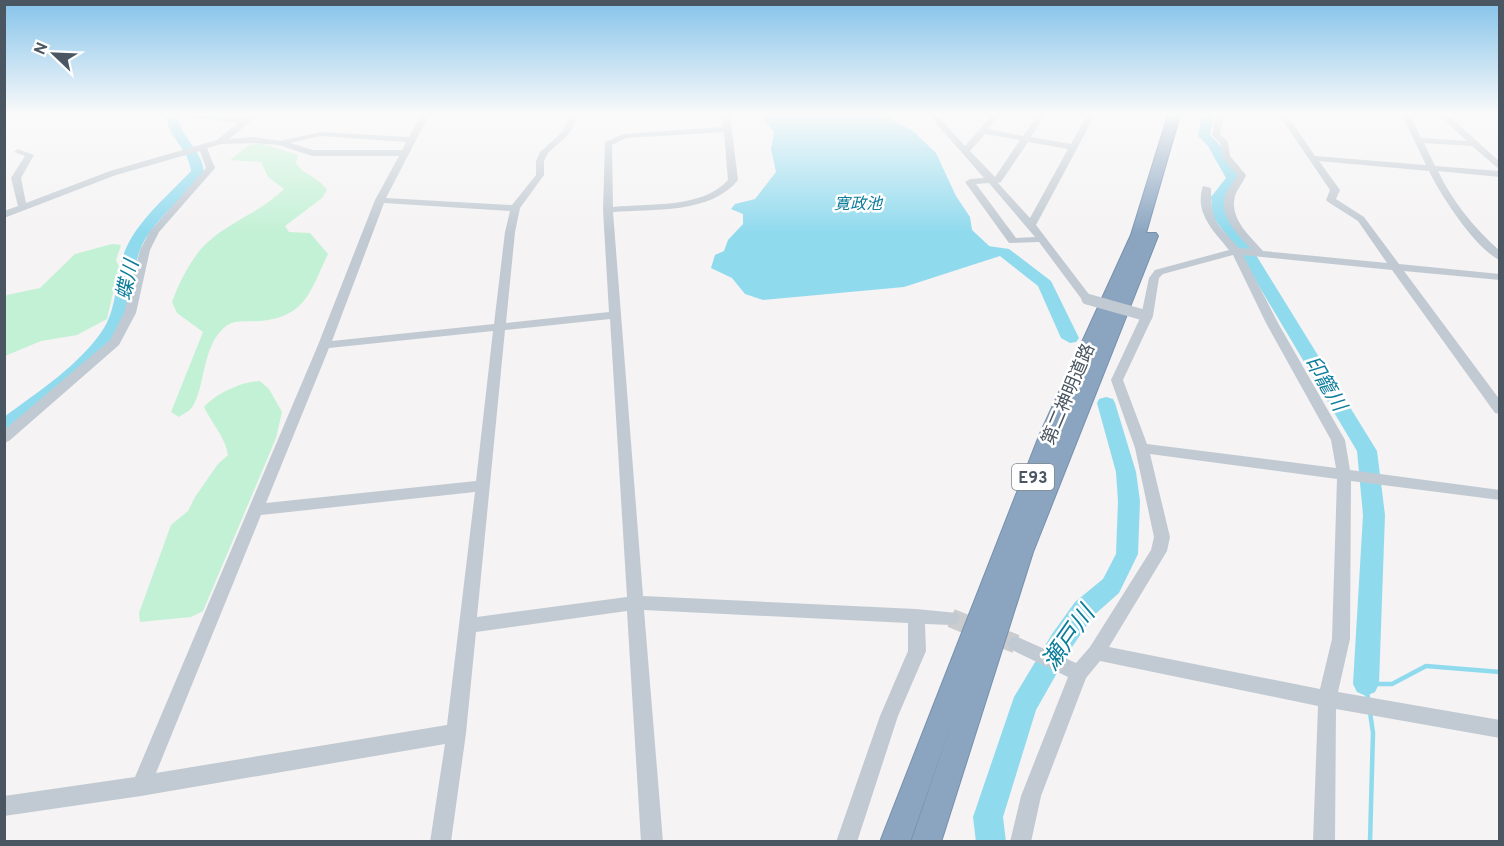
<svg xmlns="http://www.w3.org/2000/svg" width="1504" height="846" viewBox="0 0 1504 846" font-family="Overpass,'Noto Sans JP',sans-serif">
  <rect width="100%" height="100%" fill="#f5f3f3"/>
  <!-- green -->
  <path fill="#c3f1d5" d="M 260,143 L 298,155 L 296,163 C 304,176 319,177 327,190 L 322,198 L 285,226 L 289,232 L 310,233 L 328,254 C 310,291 306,318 258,321 C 247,322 235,319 226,326 C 202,345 206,383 193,406 C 190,411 183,414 179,417 L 171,412 L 203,332 L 177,313 L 172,302 C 179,283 188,265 201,249 C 224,223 261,213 284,189 L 268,177 L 261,162 L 230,160 L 249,145 Z
    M 112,244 L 121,245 L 116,260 L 119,267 L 107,319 L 77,335 L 41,341 L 5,356 L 5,299 L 7,295 L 40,288 L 75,254 Z
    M 260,381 L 269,389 L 282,412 L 276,438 L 203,611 L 191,617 L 140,622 L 139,613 L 171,525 L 188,511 L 195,497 L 218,464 L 228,455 C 225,436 212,424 204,407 C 217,393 241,382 260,381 Z"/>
  <!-- water -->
  <path fill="#90daee" d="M 766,115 L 892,115 L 892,120 L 913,131 L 936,153 L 956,196 L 970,217 L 972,230 L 1000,256 L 904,287 L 763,300 L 745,294 L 732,278 L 711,268 L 715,255 L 724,251 L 728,240 L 743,224 L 743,214 L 731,209 L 735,204 L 755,199 L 776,172 L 771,149 L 774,132 L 764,120 Z"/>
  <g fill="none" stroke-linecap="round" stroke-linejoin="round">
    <!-- stream -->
    <path stroke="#90daee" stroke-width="4.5" d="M 1368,699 L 1366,684 L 1392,684 L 1426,666 L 1500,672
      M 1370,712 L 1373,733 L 1370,842"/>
    <!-- river -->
    <path fill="#90daee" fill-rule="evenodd" d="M 166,115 L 178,115 C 180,138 202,149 204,172 C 186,197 157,216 142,245 C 132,267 134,293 126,316 C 110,361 48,403 11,432 L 4,433 L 4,417 C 38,392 81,364 104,328 C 118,305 115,277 124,253 C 137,220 168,196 191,171 C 189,149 168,138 166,115 Z
      M 1202,115 L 1214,115 L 1210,135 L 1219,144 L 1240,178 L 1225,197 L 1227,216 L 1251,247 L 1377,451 L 1385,515 L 1379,684 L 1375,692 L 1366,696 L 1357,692 L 1353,684 L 1363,515 L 1357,451 L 1237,249 L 1213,217 L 1211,197 L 1226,178 L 1208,146 L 1198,136 Z
      M 967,243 L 1009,249 L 1051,281 L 1079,338 L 1076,342 L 1070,343 L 1061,338 L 1038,286 L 1000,256 L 962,250 L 960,247 L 962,244 Z
      M 1106,397 L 1113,399 L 1115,403 L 1136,472 L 1140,501 L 1138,554 L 1119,593 L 1093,616 L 1070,650 L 1036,710 L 1003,817 L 1006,842 L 976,842 L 973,817 L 1014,697 L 1052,634 L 1075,602 L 1103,579 L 1116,554 L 1118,501 L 1116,472 L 1097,403 L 1099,399 Z"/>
    <!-- minor-tunnel -->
    <path stroke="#caccce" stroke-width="19" stroke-dasharray="19 9" stroke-linecap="butt" d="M 951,618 L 1016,644"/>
    <defs>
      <path id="highway" d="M 1168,115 L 1180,115 L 1146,233 L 1156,233 L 1158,236 L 1033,552 L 941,842 L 911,842 L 953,720 L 910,842 L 880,842 L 1039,436 L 1131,235 Z"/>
    </defs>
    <!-- highway casing -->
    <use href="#highway" stroke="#7690ad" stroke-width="2"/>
    <!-- minor -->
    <path fill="#c1cad2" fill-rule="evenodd" d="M 183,115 L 208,115 L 244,119 L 249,115 L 258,115 L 229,139 L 254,137 L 280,141 L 320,132 L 409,137 L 421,115 L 429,115 L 386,198 L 512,205 L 536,175 L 536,161 L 540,152 L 562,132 L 571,115 L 579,115 L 568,135 L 548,153 L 544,161 L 544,175 L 520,208 L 515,232 L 506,323 L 609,312 L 603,210 L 605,142 L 624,134 L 723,127 L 722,115 L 730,115 L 738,180 C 711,214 652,209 613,212 L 643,596 L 916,609 L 957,613 L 960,618 L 957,623 L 951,625 L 925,624 L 926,651 L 898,716 L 857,842 L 836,842 L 880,716 L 908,651 L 908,623 L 644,610 L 663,842 L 641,842 L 627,611 L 476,632 L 466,733 L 451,842 L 430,842 L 445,744 L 141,796 L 4,816 L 4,796 L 135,777 L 318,345 L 375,200 L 399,156 L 312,156 L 279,145 L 254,143 L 221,144 L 207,148 L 215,168 L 159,232 L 150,250 L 136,313 L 119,345 L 9,441 L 4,443 L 4,430 L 110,340 L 124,313 L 140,250 L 150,231 L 206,168 L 200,151 L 116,175 L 4,218 L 4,211 L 18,206 L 11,178 L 25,156 L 14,152 L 18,149 L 34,155 L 21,178 L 26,203 L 110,171 L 217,140 L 238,123 L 187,117 ZM 724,132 L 728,180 C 702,209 649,203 613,207 L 612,145 L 626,138 ZM 320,136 L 406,142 L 402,150 L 313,150 L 290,143 ZM 384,203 L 510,211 L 505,232 L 494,324 L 332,341 ZM 610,319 L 627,597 L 477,617 L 505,330 ZM 493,331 L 476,481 L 266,503 L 329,348 ZM 475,492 L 447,725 L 156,773 L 261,515 Z
      M 929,115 L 937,115 L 965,146 L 992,115 L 1000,115 L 988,129 L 1023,136 L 1037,115 L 1045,115 L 1031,137 L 1071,144 L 1087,115 L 1095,115 L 1036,225 L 1091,297 L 1091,301 L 1083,301 L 1039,242 L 1009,243 L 965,182 L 970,179 L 984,178 ZM 985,134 L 1020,140 L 995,177 L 970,151 ZM 1028,142 L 1068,149 L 1030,218 L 998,183 L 1001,182 ZM 989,183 L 1035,237 L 1016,238 L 976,184 Z
      M 1216,115 L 1224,115 L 1220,134 L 1228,142 L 1230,156 L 1246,175 C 1243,183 1237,189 1235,196 C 1229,219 1250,236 1263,251 L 1387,263 L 1358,221 L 1328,202 L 1326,200 L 1330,190 L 1279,115 L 1287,115 L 1315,156 L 1426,165 L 1402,115 L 1410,115 L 1421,138 L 1467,141 L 1439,115 L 1448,115 L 1500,162 L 1500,170 L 1472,146 L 1424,143 L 1435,166 L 1500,171 L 1500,177 L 1438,171 C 1452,201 1475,229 1500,251 L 1500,260 C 1476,250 1440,194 1429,171 L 1319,161 L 1340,190 L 1336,199 L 1364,217 L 1399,264 L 1500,274 L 1500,280 L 1404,271 L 1500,400 L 1500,414 L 1495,413 L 1392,270 L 1243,255 L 1278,323 L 1345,440 L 1350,470 L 1500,490 L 1500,500 L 1351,481 L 1350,639 L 1338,692 L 1500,720 L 1500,738 L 1336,709 L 1335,842 L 1313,842 L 1318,706 L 1100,661 L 1086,678 L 1041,796 L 1031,842 L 1010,842 L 1021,796 L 1068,677 L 1010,649 L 1007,644 L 1010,639 L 1016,636 L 1022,639 L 1076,663 L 1090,647 L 1151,550 L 1154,537 L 1135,448 L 1111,380 L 1141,316 L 1149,278 L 1155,270 L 1229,250 C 1213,230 1194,213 1203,186 L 1211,188 C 1211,223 1217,223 1239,248 L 1251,249 C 1238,235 1219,217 1225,196 C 1228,188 1234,183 1237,175 L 1222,157 L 1220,143 L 1212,135 ZM 1233,255 L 1266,323 L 1331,440 L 1336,468 L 1147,444 L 1123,380 L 1153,316 L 1159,278 L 1163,274 ZM 1150,454 L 1337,479 L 1332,639 L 1320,689 L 1109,647 L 1167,551 L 1170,537 Z"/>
    <!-- highway -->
    <use href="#highway" fill="#8ba5c1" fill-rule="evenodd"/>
    <!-- minor-bridge -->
    <path stroke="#c1cad2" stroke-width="11" d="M 1087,299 L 1147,316"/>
  </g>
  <!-- sky -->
  <linearGradient id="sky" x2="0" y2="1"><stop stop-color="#85c3ea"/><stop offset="0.49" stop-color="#fafafa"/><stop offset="1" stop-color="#fafafa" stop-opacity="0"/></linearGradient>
  <rect width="1504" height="233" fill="url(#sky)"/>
  <g text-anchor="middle" stroke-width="5" stroke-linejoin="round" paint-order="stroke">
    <!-- far-water labels -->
    <g font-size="16" font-style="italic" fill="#0c7c9b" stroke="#fff">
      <text x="858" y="209">寛政池</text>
    </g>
    <!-- shield labels -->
    <rect fill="#fff" stroke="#808990" stroke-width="1.5" x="1012" y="464" width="42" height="26" rx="4.5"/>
    <g font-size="16" font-weight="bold" fill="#4a5661">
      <text x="1033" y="483">E93</text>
    </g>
    <!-- street labels -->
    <g font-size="18" fill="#4a5661" stroke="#fff">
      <text transform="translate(1068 394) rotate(-67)" y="6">第二神明道路</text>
    </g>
    <!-- water labels -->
    <g font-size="20" font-style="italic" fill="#0c7c9b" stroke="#fff">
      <text transform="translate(127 280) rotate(-77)" y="7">蝶川</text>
      <text transform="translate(1326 383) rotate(59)" y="7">印籠川</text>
    </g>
    <!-- near-water labels -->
    <g font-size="24" font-style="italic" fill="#0c7c9b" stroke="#fff">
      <text transform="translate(1068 638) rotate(-55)" y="8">瀬戸川</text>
    </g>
  </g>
  <!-- border -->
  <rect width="1504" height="846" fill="none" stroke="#4a5661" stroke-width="12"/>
  <!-- north arrow -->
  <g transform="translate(54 54) rotate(293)" stroke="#ffffff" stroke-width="4.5" paint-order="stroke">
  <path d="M0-4.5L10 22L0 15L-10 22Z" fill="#4a5661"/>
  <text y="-9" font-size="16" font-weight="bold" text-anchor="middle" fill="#4a5661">N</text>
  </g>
</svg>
